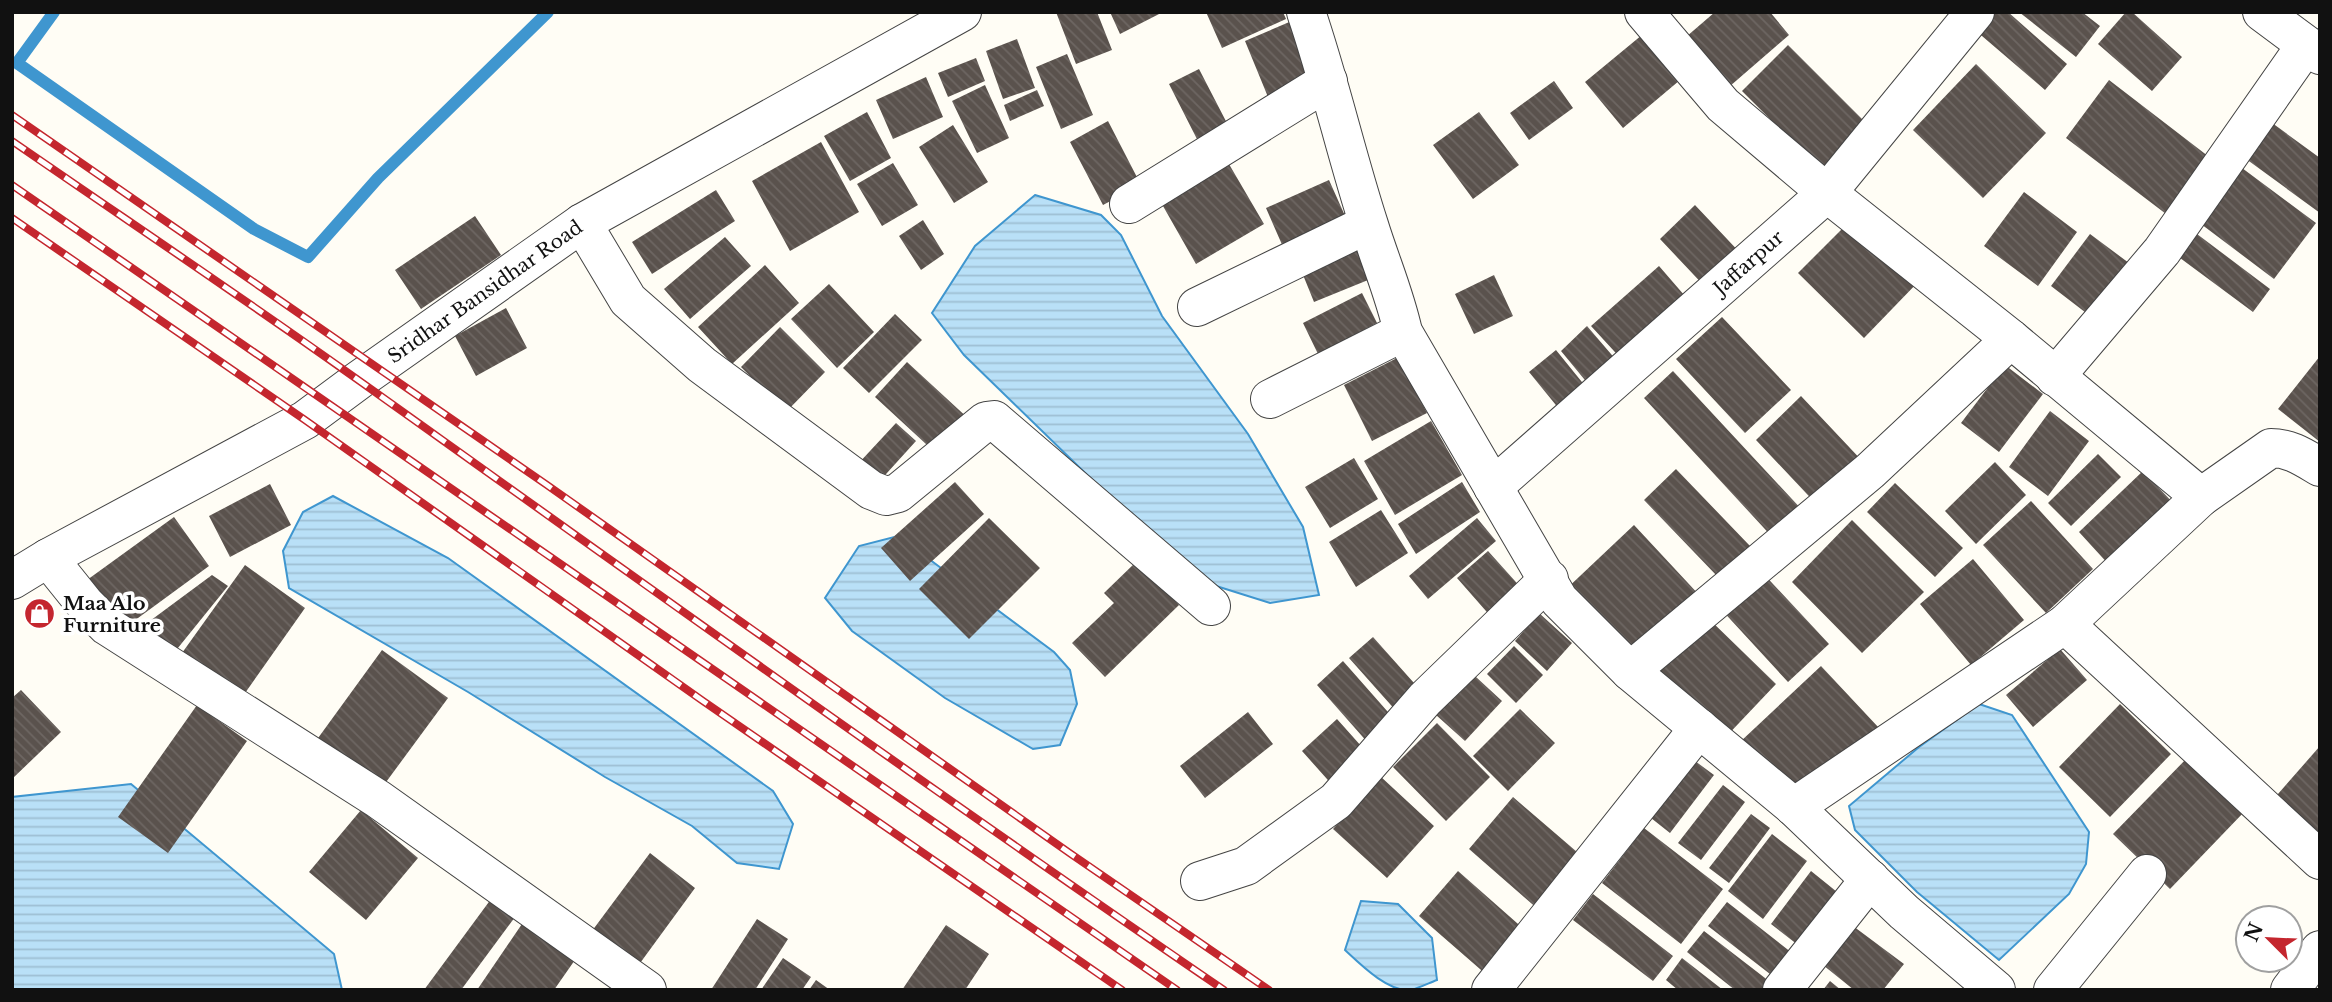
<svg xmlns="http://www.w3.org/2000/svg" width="2332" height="1002" viewBox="0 0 2332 1002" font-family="'Libre Baskerville',serif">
  <defs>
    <pattern id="water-rules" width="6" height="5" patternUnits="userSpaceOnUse" patternTransform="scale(1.75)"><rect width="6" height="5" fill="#b9e0f7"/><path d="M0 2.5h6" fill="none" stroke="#9ebfd3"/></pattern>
    <pattern id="building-back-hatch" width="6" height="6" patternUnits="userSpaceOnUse" patternTransform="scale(1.75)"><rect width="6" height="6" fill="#5a524d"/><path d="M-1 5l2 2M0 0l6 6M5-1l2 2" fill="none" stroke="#6d6662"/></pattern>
  </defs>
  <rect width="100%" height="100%" fill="#fffdf5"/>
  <!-- water -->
  <path fill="url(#water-rules)" stroke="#3f96cf" stroke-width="2" d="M 1035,195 L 1101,215 L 1121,235 L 1162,316 L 1248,434 L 1303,527 L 1319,595 L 1270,603 L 1194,579 L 964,355 L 932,313 L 975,246 Z
    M 333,496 L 448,558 L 773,791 L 793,824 L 779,869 L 737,863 L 692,826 L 605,777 L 468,692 L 289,588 L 283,551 L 303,512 Z
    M 898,536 L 1054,652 L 1070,670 L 1077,704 L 1060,745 L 1033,749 L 945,698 L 852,631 L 825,598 L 859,546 Z
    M 1979,704 L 2012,715 L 2089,832 L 2086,864 L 2069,894 L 1999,960 L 1917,892 L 1855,830 L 1849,806 L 1919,747 Z
    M 131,784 L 334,954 L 342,990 L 12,990 L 12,797 Z
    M 1361,901 L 1398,904 L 1432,938 L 1437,980 C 1429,983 1419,988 1411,990 C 1389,993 1360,964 1345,950 Z"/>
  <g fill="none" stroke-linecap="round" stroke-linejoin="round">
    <!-- stream -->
    <path stroke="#3f96cf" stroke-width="12" d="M 54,12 L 17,63 L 254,229 L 308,257 L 378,178 L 548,12"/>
  </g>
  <!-- building -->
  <path fill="url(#building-back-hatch)" d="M 1056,12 L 1097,12 L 1112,50 L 1076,64 Z
    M 1110,12 L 1163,12 L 1120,34 Z
    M 1206,12 L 1283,12 L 1286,19 L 1222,48 Z
    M 1715,12 L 1770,12 L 1789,35 L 1722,93 L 1679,43 Z
    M 1991,12 L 2008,12 L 2067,64 L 2045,90 L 1975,30 Z
    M 2019,12 L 2082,12 L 2100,26 L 2076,57 Z
    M 2126,12 L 2132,12 L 2182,57 L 2152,91 L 2098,44 Z
    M 1294,20 L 1317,76 L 1268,97 L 1245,41 Z
    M 1648,30 L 1686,75 L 1623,128 L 1585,82 Z
    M 1017,39 L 1035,88 L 1003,99 L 986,51 Z
    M 1788,45 L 1873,130 L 1827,176 L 1742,91 Z
    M 1067,54 L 1093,115 L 1061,129 L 1036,67 Z
    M 976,58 L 985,81 L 948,97 L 938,73 Z
    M 1976,64 L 2046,133 L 1983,198 L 1913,130 Z
    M 1199,69 L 1230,129 L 1200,145 L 1169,84 Z
    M 926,77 L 943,117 L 893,139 L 876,100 Z
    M 2109,80 L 2217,163 L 2174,220 L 2066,138 Z
    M 1554,81 L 1573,108 L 1529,140 L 1510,113 Z
    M 985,85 L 1009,138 L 977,153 L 952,101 Z
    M 1037,90 L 1044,106 L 1010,121 L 1004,105 Z
    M 867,112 L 891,158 L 850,181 L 824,136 Z
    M 1479,112 L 1519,165 L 1473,199 L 1433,145 Z
    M 2268,120 L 2320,158 L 2320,213 L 2242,156 Z
    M 1108,121 L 1141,185 L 1103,205 L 1070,142 Z
    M 953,125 L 988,182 L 954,203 L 919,147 Z
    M 821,142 L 859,212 L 790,251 L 752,181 Z
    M 1226,159 L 1264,224 L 1196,264 L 1159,199 Z
    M 893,163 L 918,205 L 882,226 L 857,184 Z
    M 2242,168 L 2316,223 L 2274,279 L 2201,224 Z
    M 1329,180 L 1350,227 L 1287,256 L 1266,208 Z
    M 716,190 L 735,221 L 652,274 L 632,242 Z
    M 2024,192 L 2077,232 L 2038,286 L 1984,246 Z
    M 1695,205 L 1744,257 L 1709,291 L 1660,239 Z
    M 475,216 L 501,255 L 421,309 L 395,270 Z
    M 1854,217 L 1921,279 L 1864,338 L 1798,273 Z
    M 923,220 L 944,254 L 921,270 L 899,236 Z
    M 2193,231 L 2270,289 L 2253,312 L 2176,255 Z
    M 2090,234 L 2133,266 L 2094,319 L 2051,286 Z
    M 725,237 L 751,266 L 690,319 L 664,289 Z
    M 1358,241 L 1373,278 L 1314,302 L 1299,265 Z
    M 765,265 L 799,303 L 732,364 L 698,327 Z
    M 1659,266 L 1691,303 L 1625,363 L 1591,326 Z
    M 1494,275 L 1513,316 L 1474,334 L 1455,294 Z
    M 829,284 L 874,332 L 837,368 L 791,319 Z
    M 1362,293 L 1377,323 L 1318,354 L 1303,323 Z
    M 506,308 L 527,348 L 476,376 L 455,336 Z
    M 895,314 L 922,340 L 869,393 L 843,368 Z
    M 1722,317 L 1791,390 L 1745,433 L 1676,359 Z
    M 1587,326 L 1617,361 L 1589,385 L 1561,351 Z
    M 780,327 L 825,372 L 786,412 L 741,367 Z
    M 1556,350 L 1590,392 L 1564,415 L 1529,372 Z
    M 2320,356 L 2320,442 L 2278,409 Z
    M 1399,357 L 1427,413 L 1372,441 L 1344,385 Z
    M 907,362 L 971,421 L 939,456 L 875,397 Z
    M 2005,365 L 2043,394 L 1999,452 L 1961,423 Z
    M 1673,371 L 1804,512 L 1775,540 L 1644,398 Z
    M 1801,396 L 1866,465 L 1821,509 L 1756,440 Z
    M 2050,411 L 2089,441 L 2048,496 L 2009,467 Z
    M 1431,421 L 1462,475 L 1395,515 L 1364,461 Z
    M 896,423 L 916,441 L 877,484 L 857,465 Z
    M 2098,454 L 2121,477 L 2071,526 L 2048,503 Z
    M 1354,458 L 1378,499 L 1330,528 L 1305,487 Z
    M 1995,462 L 2026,495 L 1976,544 L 1945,511 Z
    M 1676,469 L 1750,546 L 1718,577 L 1644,500 Z
    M 2143,471 L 2175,505 L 2111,567 L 2079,532 Z
    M 955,482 L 984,514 L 910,581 L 881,548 Z
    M 1462,482 L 1480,512 L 1416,554 L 1398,524 Z
    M 1895,483 L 1963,548 L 1935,577 L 1867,512 Z
    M 270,484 L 291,525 L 230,557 L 209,516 Z
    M 2031,501 L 2093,569 L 2046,613 L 1983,545 Z
    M 1381,510 L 1408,553 L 1356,587 L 1329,542 Z
    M 174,517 L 209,566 L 123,629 L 87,580 Z
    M 989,518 L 1040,568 L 969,639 L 919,589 Z
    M 1477,518 L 1496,541 L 1428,599 L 1409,576 Z
    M 1852,520 L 1924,592 L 1862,653 L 1792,582 Z
    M 1634,525 L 1701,597 L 1629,666 L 1562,593 Z
    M 1488,551 L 1524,591 L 1493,619 L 1457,578 Z
    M 1973,559 L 2024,620 L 1971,665 L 1920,604 Z
    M 1137,561 L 1179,605 L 1105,677 L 1072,643 L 1114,603 L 1104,593 Z
    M 245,565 L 305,608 L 238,703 L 177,660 Z
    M 1759,569 L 1829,644 L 1788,682 L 1719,607 Z
    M 212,575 L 228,586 L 169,659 L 135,632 Z
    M 1539,613 L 1572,643 L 1547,671 L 1515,641 Z
    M 1708,618 L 1776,684 L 1721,742 L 1653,676 Z
    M 1373,637 L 1422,692 L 1398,713 L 1349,658 Z
    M 1514,646 L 1543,675 L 1516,703 L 1487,674 Z
    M 2060,649 L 2087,680 L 2033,727 L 2006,695 Z
    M 382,650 L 448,698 L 378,793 L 313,745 Z
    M 1343,661 L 1395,720 L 1369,744 L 1317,685 Z
    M 1463,665 L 1502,701 L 1465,741 L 1426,706 Z
    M 1821,666 L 1879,728 L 1798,798 L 1740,742 Z
    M 21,690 L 61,732 L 12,779 L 12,698 Z
    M 2120,704 L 2171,754 L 2110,817 L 2059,767 Z
    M 197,705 L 247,741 L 168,853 L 118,817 Z
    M 1520,709 L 1555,743 L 1508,791 L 1473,756 Z
    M 1248,712 L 1273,744 L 1205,798 L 1180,766 Z
    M 1337,719 L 1370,756 L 1335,788 L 1302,751 Z
    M 1437,723 L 1490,777 L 1446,821 L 1393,767 Z
    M 2320,746 L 2320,844 L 2271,802 Z
    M 2189,756 L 2245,811 L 2170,889 L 2113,834 Z
    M 1695,761 L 1714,775 L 1670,833 L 1651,818 Z
    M 1380,776 L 1434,826 L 1387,878 L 1333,829 Z
    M 1723,785 L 1745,802 L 1701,860 L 1678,843 Z
    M 1513,797 L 1584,858 L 1539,910 L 1469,849 Z
    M 361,810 L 418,858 L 366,920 L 309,872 Z
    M 1751,814 L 1770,828 L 1729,883 L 1709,868 Z
    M 1644,828 L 1723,889 L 1681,944 L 1602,883 Z
    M 1772,834 L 1807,861 L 1763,919 L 1728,891 Z
    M 650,853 L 695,888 L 635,970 L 589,935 Z
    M 1458,871 L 1527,932 L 1488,976 L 1419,916 Z
    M 1811,871 L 1847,900 L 1807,952 L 1771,924 Z
    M 1593,894 L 1673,956 L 1653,981 L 1573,920 Z
    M 494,895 L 518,913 L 461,990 L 424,990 Z
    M 1727,902 L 1801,960 L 1783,984 L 1708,926 Z
    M 757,919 L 788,939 L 755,990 L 711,990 Z
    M 524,921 L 577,957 L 554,990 L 477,990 Z
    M 946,925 L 989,954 L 965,990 L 902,990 Z
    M 1853,926 L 1904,964 L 1883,990 L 1854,990 L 1823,965 Z
    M 1704,931 L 1778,988 L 1776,990 L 1735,990 L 1687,952 Z
    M 783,958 L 811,977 L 802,990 L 761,990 Z
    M 1682,958 L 1723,990 L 1678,990 L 1666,980 Z
    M 816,980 L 830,990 L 809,990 Z
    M 1830,981 L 1841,990 L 1823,990 Z"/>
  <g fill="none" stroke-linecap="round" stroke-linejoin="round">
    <defs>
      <g id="minor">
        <path d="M 1306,12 C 1330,82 1346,154 1369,225 C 1380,261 1395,295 1403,332 L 1559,600 L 1630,671 L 1794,807 L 1904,912 L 1996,990"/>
        <path d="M 1644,12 L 1723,105 L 1827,193 L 2011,339 L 2201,497"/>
        <path d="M 2262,12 L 2320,55"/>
        <path d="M 1129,204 L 1328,81"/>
        <path d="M 582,223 L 628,300 L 702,365 L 871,490 L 886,496 L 898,493 L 986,421 L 994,420 L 1211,606"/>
        <path d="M 1197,307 L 1368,224"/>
        <path d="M 2055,377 L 2162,251 L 2306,45"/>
        <path d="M 1270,399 L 1403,332"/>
        <path id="s1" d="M 1493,487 L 1827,193 L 1975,12"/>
        <path d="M 48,558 L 85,604 L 107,626 L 378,799 L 647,990"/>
        <path id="s2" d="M 12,580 L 48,558 L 305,420 L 359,380 L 582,223 L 962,12"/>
        <path d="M 2065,624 L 2320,860"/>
        <path d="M 1630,671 L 1870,471 L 2011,339"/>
        <path d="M 1794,807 L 2065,624 L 2201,497 L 2271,448 C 2290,448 2303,457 2320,467"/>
        <path d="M 1200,881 L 1246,866 L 1336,801 L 1425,699 L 1549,579"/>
        <path d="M 1491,990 L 1699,728"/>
        <path d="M 1782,990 L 1870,879"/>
        <path d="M 2053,990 L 2147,874"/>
        <path d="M 2290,990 L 2320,950"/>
      </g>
    </defs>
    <!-- minor casing -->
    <use href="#minor" stroke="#444" stroke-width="40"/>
    <!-- minor -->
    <use href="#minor" stroke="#fff" stroke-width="38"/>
    <defs>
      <path id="rail" d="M 12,115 L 547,485 L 1071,854 L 1269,990
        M 12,141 C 128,221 246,300 361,382 C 647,586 933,791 1224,990
        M 12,185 L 1177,990
        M 12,218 L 305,420 L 703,701 L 1122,990"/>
    </defs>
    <!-- rail casing -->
    <use href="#rail" stroke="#c4262e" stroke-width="8"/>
    <!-- rail -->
    <use href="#rail" stroke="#fff" stroke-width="5" stroke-dasharray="16" stroke-linecap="butt"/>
  </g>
  <!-- icons -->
  <defs>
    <symbol id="shop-disc" viewBox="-11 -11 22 22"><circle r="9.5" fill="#c4262e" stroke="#fff"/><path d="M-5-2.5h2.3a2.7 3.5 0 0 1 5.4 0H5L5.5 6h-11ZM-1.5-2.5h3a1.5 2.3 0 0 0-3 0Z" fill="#fff"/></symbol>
  </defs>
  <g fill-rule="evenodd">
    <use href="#shop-disc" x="22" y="596" width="35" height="35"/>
  </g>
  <g text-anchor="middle" stroke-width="7" stroke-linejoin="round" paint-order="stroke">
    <!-- street labels -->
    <g font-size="19" fill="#111" stroke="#fff">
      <text dy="7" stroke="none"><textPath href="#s1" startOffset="340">Jaffarpur</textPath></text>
      <text dy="7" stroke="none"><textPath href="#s2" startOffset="555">Sridhar Bansidhar Road</textPath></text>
    </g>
    <!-- poi labels -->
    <g font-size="19" font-weight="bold" fill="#111" stroke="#fff" text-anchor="start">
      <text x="63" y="610">Maa Alo<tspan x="63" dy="22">Furniture</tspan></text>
    </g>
  </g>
  <!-- border -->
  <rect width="2332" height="1002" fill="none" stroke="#111111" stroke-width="28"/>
  <!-- north arrow -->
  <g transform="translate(2269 939) rotate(294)"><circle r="33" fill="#ffffff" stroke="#a0a0a0" stroke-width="2"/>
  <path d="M0-5L12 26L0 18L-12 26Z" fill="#c4262e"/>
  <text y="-10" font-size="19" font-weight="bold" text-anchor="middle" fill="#111111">N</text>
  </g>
</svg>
